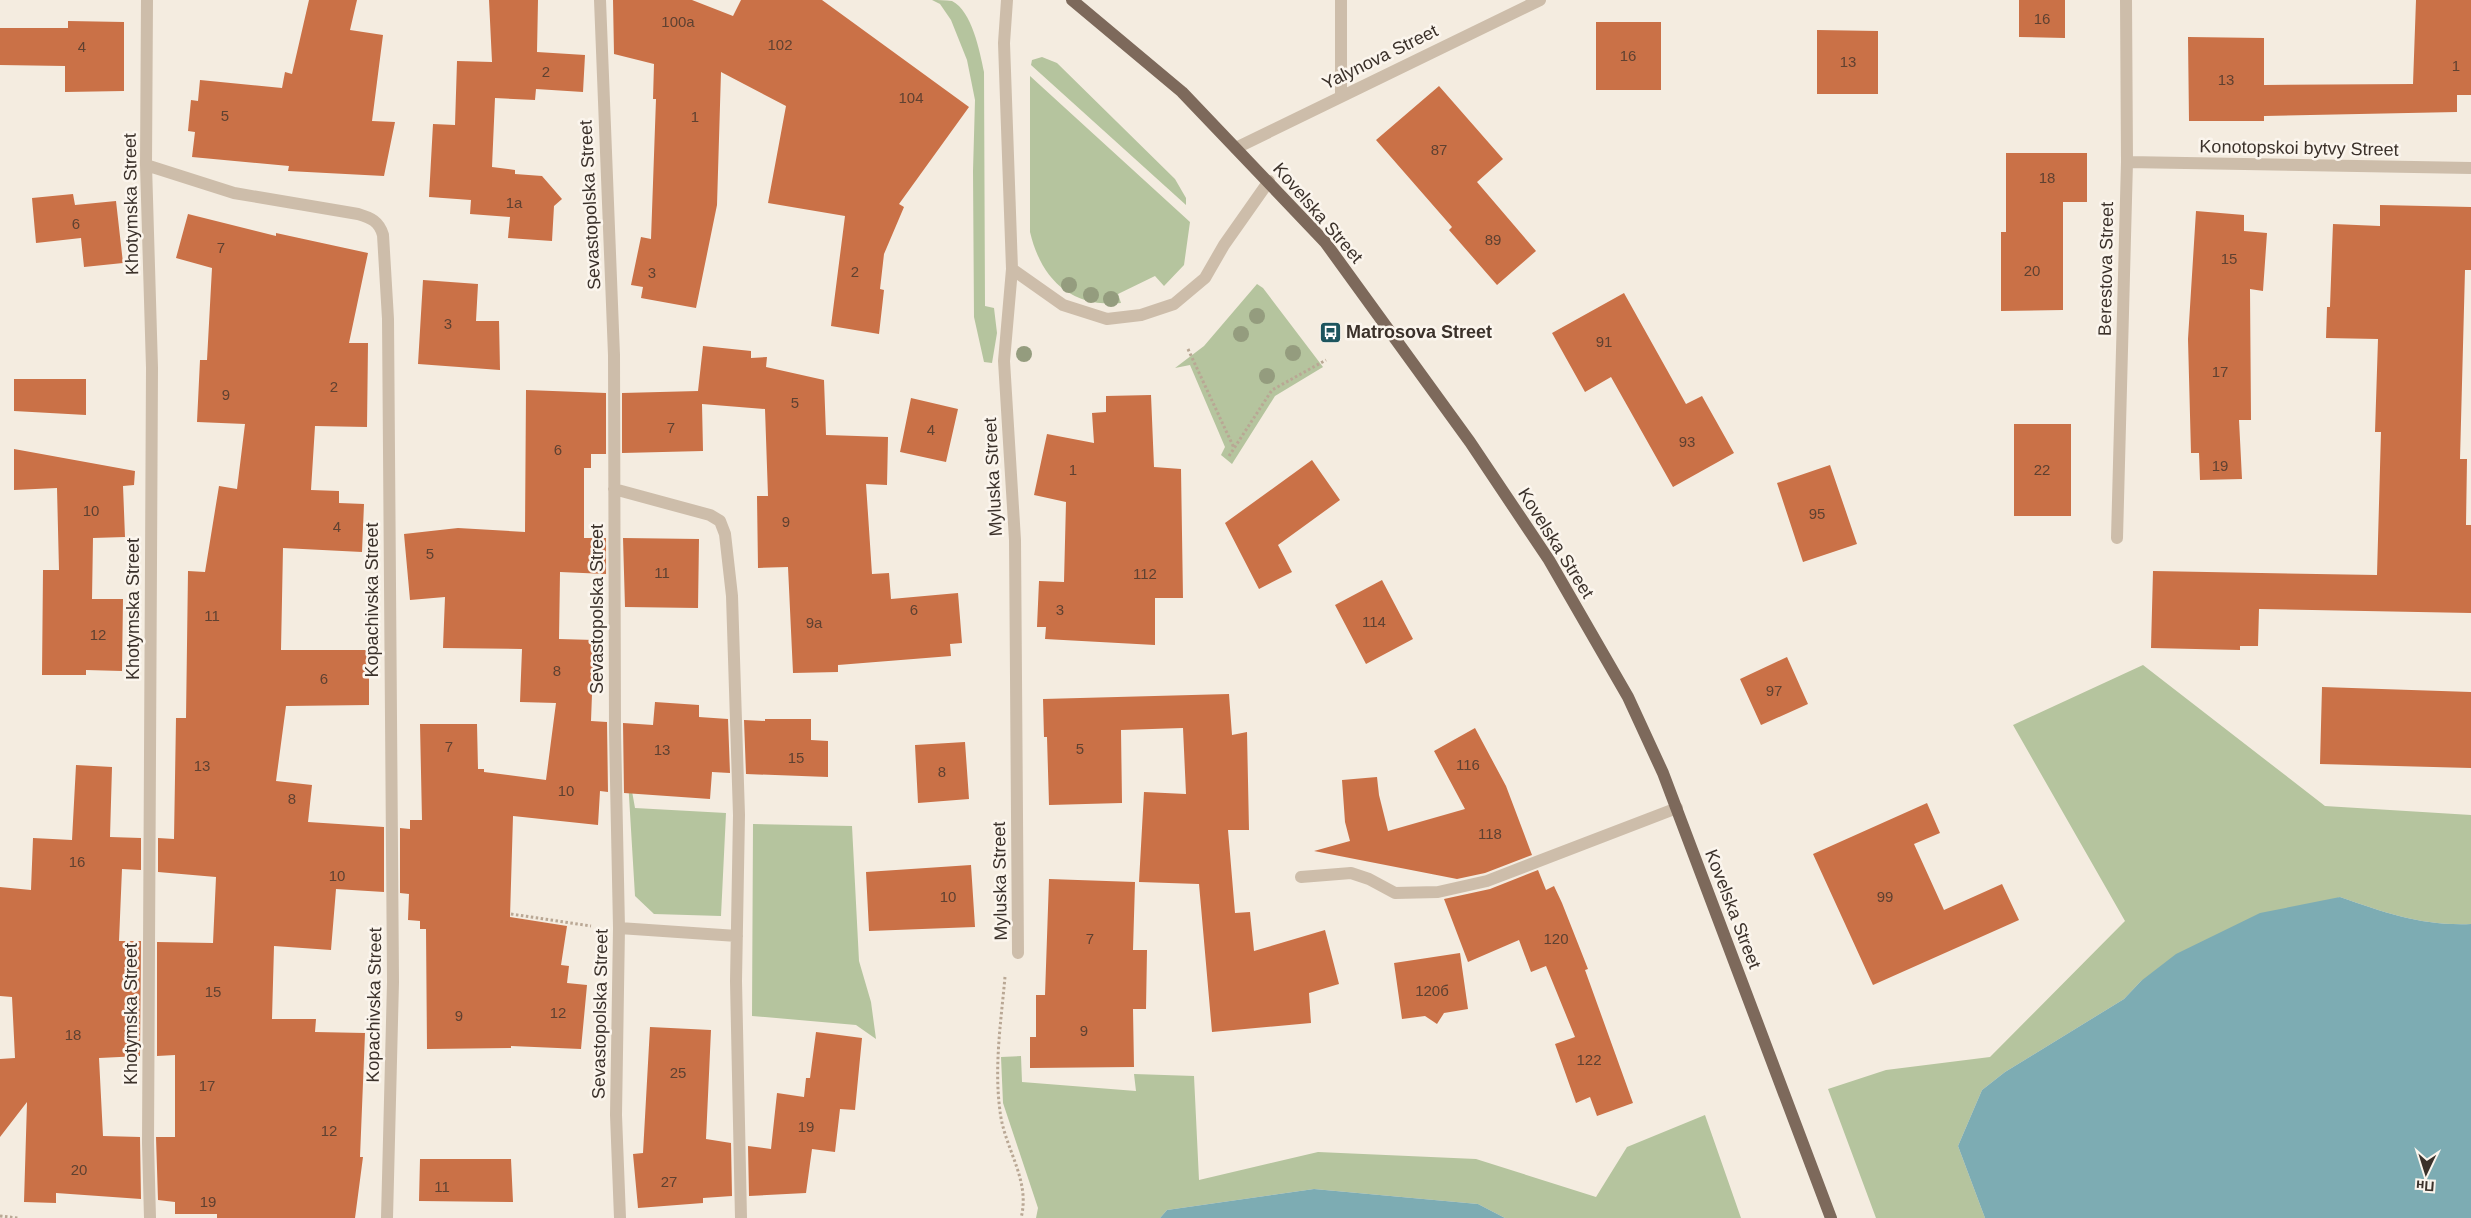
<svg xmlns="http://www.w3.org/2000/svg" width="2471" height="1218" viewBox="0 0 2471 1218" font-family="Helvetica,sans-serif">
  <rect width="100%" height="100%" fill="#f4ece0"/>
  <!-- green -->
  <path fill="#b5c49e" d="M 932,0 C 938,0 946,0 952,1 C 972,11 980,52 984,72 L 985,306 L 994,308 L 997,333 L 992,363 L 984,362 L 974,317 L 973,171 L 975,100 L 967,60 L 951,20 L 940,4 Z
    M 1042,57 L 1057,63 L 1175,179 L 1186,198 L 1186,205 L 1031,65 L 1032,60 Z
    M 1030,76 L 1190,222 L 1184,265 L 1164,286 L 1155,276 L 1118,294 L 1121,303 C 1071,308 1041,279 1030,232 Z
    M 1257,284 L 1263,288 L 1323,367 L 1275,396 L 1232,464 L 1221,455 L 1225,447 L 1190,365 L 1175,368 L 1204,346 Z
    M 2143,665 L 2325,806 L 2471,815 L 2471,924 C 2422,926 2386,913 2340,897 L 2141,981 L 2124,999 L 2005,1072 L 1982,1090 L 1958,1146 L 1985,1218 L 1876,1218 L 1828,1089 L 1886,1070 L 1990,1057 L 2125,921 L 2013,725 Z
    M 627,763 L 635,808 L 726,813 L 721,916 L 654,914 L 635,896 Z
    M 753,824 L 852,826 L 859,961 L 871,1002 L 876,1039 L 856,1025 L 752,1016 Z
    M 1021,1056 L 1022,1082 L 1136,1091 L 1134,1074 L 1194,1076 L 1199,1180 L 1318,1152 L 1476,1159 L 1596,1197 L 1627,1147 L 1705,1115 L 1741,1218 L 1505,1218 L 1478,1204 L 1314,1189 L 1167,1210 L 1160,1218 L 1036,1218 L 1038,1208 L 1003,1103 L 1001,1057 Z"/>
  <!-- water -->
  <path fill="#7dacb3" d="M 2340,897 C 2386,913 2422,926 2471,924 L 2471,1218 L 1985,1218 L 1958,1146 L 1982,1090 L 2005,1072 L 2124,999 L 2141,981 L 2176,954 L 2260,913 Z
    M 1314,1189 L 1478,1204 L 1505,1218 L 1160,1218 L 1167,1210 Z"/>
  <!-- building -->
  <path fill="#ca7147" d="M 309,0 L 357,0 L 350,30 L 383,35 L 372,121 L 395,122 L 384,176 L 288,171 L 289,166 L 192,157 L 195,132 L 188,131 L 191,100 L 198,101 L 200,80 L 282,88 L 285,72 L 292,74 Z
    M 489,0 L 538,0 L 537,52 L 585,55 L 583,92 L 536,89 L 535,100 L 495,98 L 492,167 L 515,170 L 515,174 L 542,176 L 562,199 L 554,206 L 552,241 L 508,238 L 510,217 L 470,214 L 471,200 L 429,197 L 433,124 L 455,125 L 457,61 L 492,62 Z
    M 613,0 L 692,0 L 733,16 L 741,0 L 822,0 L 969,107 L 899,204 L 904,207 L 884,254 L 880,289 L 884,290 L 879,334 L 831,326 L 845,216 L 768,203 L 786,106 L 721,72 L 717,205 L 696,308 L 641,298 L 643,287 L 631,285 L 641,237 L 651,239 L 656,99 L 653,99 L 654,64 L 614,54 Z
    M 2019,0 L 2065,0 L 2065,38 L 2019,37 Z
    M 2416,0 L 2471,0 L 2471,95 L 2457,95 L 2457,112 L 2264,116 L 2264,121 L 2189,121 L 2188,37 L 2264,38 L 2264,85 L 2413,84 Z
    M 68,21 L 124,22 L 124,91 L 65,92 L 65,66 L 0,65 L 0,28 L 68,28 Z
    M 1596,22 L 1661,22 L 1661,90 L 1596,90 Z
    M 1817,30 L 1878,31 L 1878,94 L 1817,94 Z
    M 1439,86 L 1503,159 L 1477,182 L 1536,251 L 1497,285 L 1449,230 L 1452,227 L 1376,140 Z
    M 2006,153 L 2087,153 L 2087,202 L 2063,202 L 2063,310 L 2001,311 L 2001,232 L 2006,232 Z
    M 73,194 L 75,205 L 116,201 L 123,263 L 84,267 L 81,238 L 36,243 L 32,198 Z
    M 2380,205 L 2471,207 L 2471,270 L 2465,270 L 2460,459 L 2467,459 L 2466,525 L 2471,525 L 2471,613 L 2259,609 L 2258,646 L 2240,646 L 2240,650 L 2151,648 L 2153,571 L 2377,575 L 2381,432 L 2375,432 L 2378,339 L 2326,338 L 2327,307 L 2330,307 L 2333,224 L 2380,226 Z
    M 2196,211 L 2244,215 L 2244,231 L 2267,233 L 2263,291 L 2250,289 L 2251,420 L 2239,420 L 2242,479 L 2200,480 L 2199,453 L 2191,453 L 2188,339 Z
    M 188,214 L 276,236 L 276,233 L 368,253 L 349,343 L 368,343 L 367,427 L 315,426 L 311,490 L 339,491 L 339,503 L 364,504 L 362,552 L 283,548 L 281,650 L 369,650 L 369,705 L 286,706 L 276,781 L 312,785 L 308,822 L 384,827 L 384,892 L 336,889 L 331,950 L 274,946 L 272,1019 L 316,1019 L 315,1032 L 365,1033 L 360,1157 L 363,1157 L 355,1218 L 217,1218 L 217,1214 L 175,1214 L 175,1202 L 158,1200 L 156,1137 L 175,1137 L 175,1055 L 157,1056 L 157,942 L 213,943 L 216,877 L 158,872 L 158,838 L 174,839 L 176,718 L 186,718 L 188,571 L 205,572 L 219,486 L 237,489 L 245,424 L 197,422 L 200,360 L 207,360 L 212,268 L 176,258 Z
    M 423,280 L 478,284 L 476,321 L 499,321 L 500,370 L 418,364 Z
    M 1624,293 L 1686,404 L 1702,396 L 1734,453 L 1673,487 L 1611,377 L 1585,392 L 1552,333 Z
    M 703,346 L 751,351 L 751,358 L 767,357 L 766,367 L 824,380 L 826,435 L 888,437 L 887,485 L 866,484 L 872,574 L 889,573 L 891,599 L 958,593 L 962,643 L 950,644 L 951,656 L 838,665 L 838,672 L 793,673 L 788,567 L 758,568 L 757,496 L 768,496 L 765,409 L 702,404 L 703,451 L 622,453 L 622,393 L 698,391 Z
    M 14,379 L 86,379 L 86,415 L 14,411 Z
    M 526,390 L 606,393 L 606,454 L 591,454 L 591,468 L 584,468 L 584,538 L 606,538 L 606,574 L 560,572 L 559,639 L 594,640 L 591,721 L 607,722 L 608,792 L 600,791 L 598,825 L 513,816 L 510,917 L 567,926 L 561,965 L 569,966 L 567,983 L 587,985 L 581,1049 L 511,1046 L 511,1048 L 427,1049 L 426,929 L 420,929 L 420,921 L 408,920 L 409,894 L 400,893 L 400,828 L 410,829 L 410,820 L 422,820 L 420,724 L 477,724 L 478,769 L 484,769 L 484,772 L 546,780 L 556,703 L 520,702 L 522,649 L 443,648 L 445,597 L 410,600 L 404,534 L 458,528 L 525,532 Z
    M 1151,395 L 1154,467 L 1181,469 L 1183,598 L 1155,598 L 1155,645 L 1045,639 L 1046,627 L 1037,627 L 1039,581 L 1064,582 L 1066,502 L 1034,495 L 1047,434 L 1094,443 L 1092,413 L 1106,412 L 1106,396 Z
    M 911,398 L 958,409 L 946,462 L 900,452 Z
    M 2014,424 L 2071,424 L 2071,516 L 2014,516 Z
    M 14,449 L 135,471 L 134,485 L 123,486 L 125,537 L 93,538 L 92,599 L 123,599 L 122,671 L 86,670 L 86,675 L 42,675 L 43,570 L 59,570 L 57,488 L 14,490 Z
    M 1312,460 L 1340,500 L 1278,545 L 1292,572 L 1259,589 L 1225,523 Z
    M 1830,465 L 1857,544 L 1803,562 L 1777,483 Z
    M 623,538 L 699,539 L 698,608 L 625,607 Z
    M 1382,580 L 1413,639 L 1366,664 L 1335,605 Z
    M 1787,657 L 1808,704 L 1761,725 L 1740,679 Z
    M 2322,687 L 2471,692 L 2471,768 L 2320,764 Z
    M 1229,694 L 1232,735 L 1247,732 L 1249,830 L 1228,830 L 1235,913 L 1250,912 L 1254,951 L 1325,930 L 1339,984 L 1309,993 L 1311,1023 L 1212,1032 L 1199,884 L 1139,882 L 1144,792 L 1186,794 L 1183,728 L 1121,730 L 1122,803 L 1049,805 L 1047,737 L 1044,737 L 1043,699 Z
    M 655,702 L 699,705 L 699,717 L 728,719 L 730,773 L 712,772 L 710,799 L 624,793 L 623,723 L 653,725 Z
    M 765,719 L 811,719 L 811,740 L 828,741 L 828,777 L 746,774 L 744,720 L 765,721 Z
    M 1475,728 L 1506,786 L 1532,855 L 1485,873 L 1457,879 L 1314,851 L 1350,841 L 1345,822 L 1342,780 L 1377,777 L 1379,795 L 1388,831 L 1465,809 L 1434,751 Z
    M 965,742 L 969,799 L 918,803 L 915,745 Z
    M 76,765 L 112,767 L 110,837 L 141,838 L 141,870 L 122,869 L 119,941 L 141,941 L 140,1056 L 99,1058 L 103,1136 L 140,1137 L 141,1199 L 56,1193 L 56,1203 L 24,1202 L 27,1102 L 0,1137 L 0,1059 L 15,1058 L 12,997 L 0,996 L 0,887 L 31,890 L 33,838 L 72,840 Z
    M 1927,803 L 1940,833 L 1914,844 L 1944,910 L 2002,884 L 2019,920 L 1873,985 L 1813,854 Z
    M 971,865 L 975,927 L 869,931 L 866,872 Z
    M 1538,870 L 1546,890 L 1554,886 L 1562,903 L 1588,969 L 1585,970 L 1633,1103 L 1597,1116 L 1590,1097 L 1576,1103 L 1555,1044 L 1575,1037 L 1546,966 L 1531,972 L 1519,940 L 1468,962 L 1444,899 L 1490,889 Z
    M 1049,879 L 1135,882 L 1133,950 L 1147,950 L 1146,1009 L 1133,1009 L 1134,1067 L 1030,1068 L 1030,1037 L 1036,1037 L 1036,995 L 1045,995 Z
    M 1460,953 L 1468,1009 L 1444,1013 L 1437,1024 L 1425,1016 L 1402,1019 L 1394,963 Z
    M 650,1027 L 711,1030 L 706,1139 L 731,1143 L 732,1196 L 703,1198 L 703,1203 L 638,1208 L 633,1154 L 643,1153 Z
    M 816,1032 L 862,1038 L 855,1110 L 840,1109 L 835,1152 L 812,1149 L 806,1193 L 749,1196 L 748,1146 L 771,1149 L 777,1093 L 804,1097 L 806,1078 L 810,1078 Z
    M 420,1159 L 511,1159 L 513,1202 L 419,1201 Z"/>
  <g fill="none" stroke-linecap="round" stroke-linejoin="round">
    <!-- path -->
    <path stroke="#b9a794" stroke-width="3" stroke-dasharray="2.5 2.5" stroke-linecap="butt" d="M 1188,349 L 1234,448
      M 1229,456 L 1272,390 L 1326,360
      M 511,914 L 591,926
      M 1005,977 C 1001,1021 994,1067 1000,1111 C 1004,1148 1031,1180 1021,1218
      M 0,1216 L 18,1218"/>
    <!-- minor -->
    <path stroke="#cdbdaa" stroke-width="12" d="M 147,0 L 146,165 L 152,368 L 148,1143 L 150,1218
      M 600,0 L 614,355 L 615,732 L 619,928 L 616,1115 L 620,1218
      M 1007,0 L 1004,43 L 1012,269 L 1004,361 L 1015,540 L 1018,953
      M 1341,0 L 1341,95
      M 1236,148 L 1540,0
      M 2127,162 L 2471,168
      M 146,165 L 234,193 L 358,214 C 371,218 379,221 383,235 L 388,319 L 393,982 L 387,1218
      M 1012,269 L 1063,305 L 1107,319 L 1141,315 L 1174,304 L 1205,278 L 1224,245 L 1269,181
      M 614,489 L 710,515 L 720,521 L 725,534 L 732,596 L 739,815 L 736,981 L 741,1218
      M 2117,538 L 2127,162 L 2126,0
      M 1301,877 L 1351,873 L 1369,879 L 1395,893 L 1438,892 L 1487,881 L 1677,808
      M 619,928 L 737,936"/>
    <!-- major -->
    <path stroke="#7d695b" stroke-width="12" d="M 1072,0 L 1182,92 L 1325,242 L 1470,442 L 1549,560 L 1628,697 L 1663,773 L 1831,1218"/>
  </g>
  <!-- trees -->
  <g fill="#949c7e">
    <circle cx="1069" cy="285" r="8"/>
    <circle cx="1091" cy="295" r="8"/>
    <circle cx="1111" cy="299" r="8"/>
    <circle cx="1257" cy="316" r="8"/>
    <circle cx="1241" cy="334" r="8"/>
    <circle cx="1293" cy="353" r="8"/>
    <circle cx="1024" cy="354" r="8"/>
    <circle cx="1267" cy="376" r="8"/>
  </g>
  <!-- icons -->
  <defs>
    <symbol id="bus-square" viewBox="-11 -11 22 22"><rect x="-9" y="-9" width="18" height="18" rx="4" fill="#1d555e" stroke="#fbf5ed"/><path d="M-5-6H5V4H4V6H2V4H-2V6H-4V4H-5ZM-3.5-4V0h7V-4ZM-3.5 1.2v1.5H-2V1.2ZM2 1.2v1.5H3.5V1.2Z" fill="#fff"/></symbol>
  </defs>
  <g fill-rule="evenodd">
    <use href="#bus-square" x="1318" y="320" width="25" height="25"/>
  </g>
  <g text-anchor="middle" stroke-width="5" stroke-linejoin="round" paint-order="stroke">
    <!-- number labels -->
    <g font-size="15" fill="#5f4131">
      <text x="2042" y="24">16</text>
      <text x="678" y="27">100а</text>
      <text x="780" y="50">102</text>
      <text x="82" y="52">4</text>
      <text x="1628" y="61">16</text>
      <text x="1848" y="67">13</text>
      <text x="2456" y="71">1</text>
      <text x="546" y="77">2</text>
      <text x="2226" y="85">13</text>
      <text x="911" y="103">104</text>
      <text x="225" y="121">5</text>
      <text x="695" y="122">1</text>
      <text x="1439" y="155">87</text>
      <text x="2047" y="183">18</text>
      <text x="514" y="208">1а</text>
      <text x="76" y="229">6</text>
      <text x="1493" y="245">89</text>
      <text x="221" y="253">7</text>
      <text x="2229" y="264">15</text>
      <text x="2032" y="276">20</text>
      <text x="855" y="277">2</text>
      <text x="652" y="278">3</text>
      <text x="448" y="329">3</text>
      <text x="1604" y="347">91</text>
      <text x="2220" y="377">17</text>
      <text x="334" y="392">2</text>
      <text x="226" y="400">9</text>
      <text x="795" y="408">5</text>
      <text x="671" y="433">7</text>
      <text x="931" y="435">4</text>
      <text x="1687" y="447">93</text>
      <text x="558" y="455">6</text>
      <text x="2220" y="471">19</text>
      <text x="1073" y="475">1</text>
      <text x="2042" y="475">22</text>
      <text x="91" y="516">10</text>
      <text x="1817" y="519">95</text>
      <text x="786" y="527">9</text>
      <text x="337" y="532">4</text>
      <text x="430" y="559">5</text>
      <text x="662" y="578">11</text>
      <text x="1145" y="579">112</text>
      <text x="914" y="615">6</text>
      <text x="1060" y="615">3</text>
      <text x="212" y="621">11</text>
      <text x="1374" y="627">114</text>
      <text x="814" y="628">9а</text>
      <text x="98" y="640">12</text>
      <text x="557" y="676">8</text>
      <text x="324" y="684">6</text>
      <text x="1774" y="696">97</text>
      <text x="449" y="752">7</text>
      <text x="1080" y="754">5</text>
      <text x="662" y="755">13</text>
      <text x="796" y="763">15</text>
      <text x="1468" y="770">116</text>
      <text x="202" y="771">13</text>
      <text x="942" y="777">8</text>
      <text x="566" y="796">10</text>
      <text x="292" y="804">8</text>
      <text x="1490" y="839">118</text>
      <text x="77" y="867">16</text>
      <text x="337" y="881">10</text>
      <text x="948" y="902">10</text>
      <text x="1885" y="902">99</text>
      <text x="1090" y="944">7</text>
      <text x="1556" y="944">120</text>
      <text x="1432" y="996">120б</text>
      <text x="213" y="997">15</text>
      <text x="558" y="1018">12</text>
      <text x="459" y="1021">9</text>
      <text x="1084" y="1036">9</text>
      <text x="73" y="1040">18</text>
      <text x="1589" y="1065">122</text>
      <text x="678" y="1078">25</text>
      <text x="207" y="1091">17</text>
      <text x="806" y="1132">19</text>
      <text x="329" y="1136">12</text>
      <text x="79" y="1175">20</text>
      <text x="669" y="1187">27</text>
      <text x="442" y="1192">11</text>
      <text x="208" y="1207">19</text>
    </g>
    <!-- street labels -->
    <g font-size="18" fill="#3b312a" stroke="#fbf5ed">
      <text transform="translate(1380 57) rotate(-26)" y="6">Yalynova Street</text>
      <text transform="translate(2299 148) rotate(1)" y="6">Konotopskoi bytvy Street</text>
      <text transform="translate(131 204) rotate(-91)" y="6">Khotymska Street</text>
      <text transform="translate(590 205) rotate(-93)" y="6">Sevastopolska Street</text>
      <text transform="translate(1318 213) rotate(49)" y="6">Kovelska Street</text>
      <text transform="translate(2106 269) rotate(-89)" y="6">Berestova Street</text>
      <text transform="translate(993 477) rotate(-93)" y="6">Myluska Street</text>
      <text transform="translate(1556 543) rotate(58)" y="6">Kovelska Street</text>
      <text transform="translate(372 600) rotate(-90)" y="6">Kopachivska Street</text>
      <text transform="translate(133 609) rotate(-90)" y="6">Khotymska Street</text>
      <text transform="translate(597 609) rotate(-90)" y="6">Sevastopolska Street</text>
      <text transform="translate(1000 881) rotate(-91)" y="6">Myluska Street</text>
      <text transform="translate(1733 909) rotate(69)" y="6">Kovelska Street</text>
      <text transform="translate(374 1005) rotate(-89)" y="6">Kopachivska Street</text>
      <text transform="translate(131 1014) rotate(-90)" y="6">Khotymska Street</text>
      <text transform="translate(600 1014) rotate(-89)" y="6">Sevastopolska Street</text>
    </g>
    <!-- poi labels -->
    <g font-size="18" font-weight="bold" fill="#3b312a" stroke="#fbf5ed" text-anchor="start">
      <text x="1346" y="338">Matrosova Street</text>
    </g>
  </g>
  <!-- north arrow -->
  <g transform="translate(2426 1173) rotate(184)" stroke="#fbf5ed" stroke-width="4" paint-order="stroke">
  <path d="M0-4L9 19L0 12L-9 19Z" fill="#3b312a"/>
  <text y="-8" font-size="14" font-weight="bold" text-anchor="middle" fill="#3b312a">Пн</text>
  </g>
</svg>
